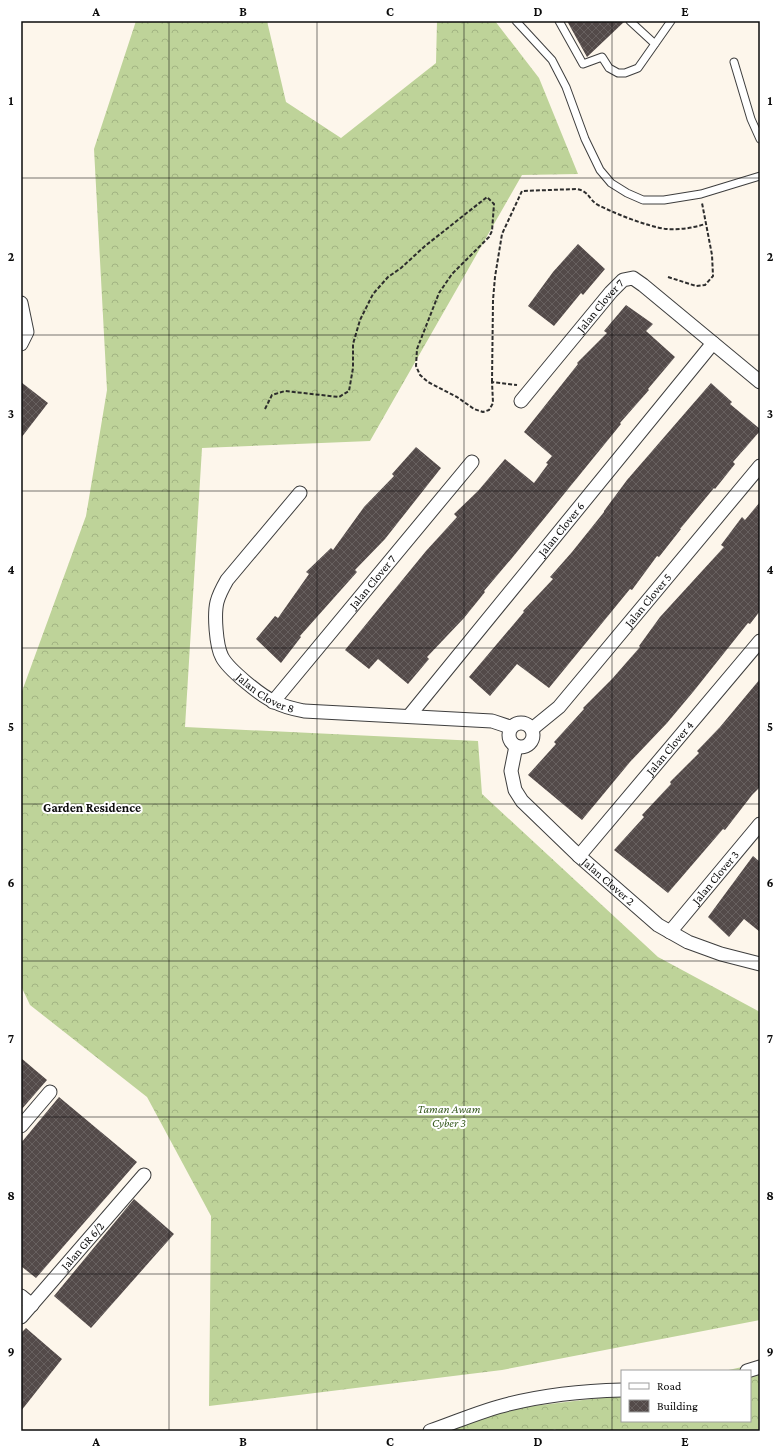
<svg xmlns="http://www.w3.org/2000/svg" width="781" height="1452" viewBox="0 0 781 1452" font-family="'Crimson Pro',serif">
  <defs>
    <pattern id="forest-crowns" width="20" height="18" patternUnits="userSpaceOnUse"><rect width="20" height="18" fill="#bed399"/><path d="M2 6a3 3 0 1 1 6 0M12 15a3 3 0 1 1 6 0" fill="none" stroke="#a2b482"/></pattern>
    <pattern id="building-cross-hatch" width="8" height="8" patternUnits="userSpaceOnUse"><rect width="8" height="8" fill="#534a49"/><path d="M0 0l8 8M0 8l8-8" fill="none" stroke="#67605f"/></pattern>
  </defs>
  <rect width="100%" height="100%" fill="#fdf6eb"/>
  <!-- forest -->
  <path fill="url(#forest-crowns)" d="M 136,21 L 267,21 L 286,102 L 341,138 L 436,63 L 437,21 L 495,21 L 539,78 L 578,174 L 522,175 L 370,441 L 202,448 L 185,727 L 478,741 L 482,794 L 658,957 L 760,1012 L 760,1320 L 502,1370 L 209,1406 L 211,1216 L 147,1097 L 30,1005 L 21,986 L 21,694 L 86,516 L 107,390 L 94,149 Z
    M 760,1363 L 760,1431 L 557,1431 L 555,1429 L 550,1431 L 442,1431 L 508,1409 L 608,1397 L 622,1394 L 622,1421 L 750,1421 L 750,1371 L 724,1371 Z"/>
  <!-- building -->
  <path fill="url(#building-cross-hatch)" d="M 567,21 L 625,21 L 587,57 Z
    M 578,244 L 605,269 L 583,295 L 581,293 L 554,326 L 528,306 L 553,272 Z
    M 626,305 L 653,324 L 646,331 L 675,357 L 648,389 L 649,390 L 620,423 L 621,424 L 512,558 L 484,591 L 485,592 L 464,618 L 427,657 L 429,659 L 408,684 L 378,659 L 369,669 L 345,650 L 426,551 L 457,517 L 454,514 L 478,491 L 505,459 L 534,483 L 548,464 L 546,463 L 552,456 L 524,432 L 578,364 L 577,363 L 607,333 L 604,331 Z
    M 21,382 L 48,403 L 21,438 Z
    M 711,383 L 732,402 L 730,404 L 760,429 L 760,431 L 733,462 L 735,464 L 715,489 L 714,488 L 680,529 L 681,529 L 659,557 L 657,556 L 632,590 L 630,589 L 549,688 L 517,664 L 490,696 L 469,677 L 524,612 L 523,611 L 553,579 L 550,577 L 572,552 L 604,512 L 604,511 L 627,480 Z
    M 416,447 L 441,468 L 385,539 L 355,570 L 357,572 L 300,636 L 301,637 L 281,663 L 256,639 L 275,616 L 278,618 L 309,574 L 306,572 L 331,548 L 333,550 L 364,507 L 394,476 L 392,474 Z
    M 760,502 L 760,611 L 750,624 L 748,623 L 693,692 L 667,723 L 630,762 L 582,820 L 528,775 L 556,744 L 554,742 L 584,709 L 583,708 L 612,679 L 640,647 L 639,646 L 660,617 L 724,547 L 721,545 L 742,517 L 745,520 Z
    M 760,679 L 760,787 L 752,795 L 725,830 L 723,829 L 668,893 L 614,850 L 644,817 L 642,815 L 671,784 L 670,782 L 699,753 L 697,751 L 720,727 Z
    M 753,856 L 760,862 L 760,932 L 744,919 L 729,937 L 708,917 Z
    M 21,1058 L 47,1080 L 21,1110 Z
    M 59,1097 L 137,1162 L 36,1278 L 21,1266 L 21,1143 Z
    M 134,1199 L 174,1234 L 91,1328 L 54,1296 Z
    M 26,1328 L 62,1359 L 21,1411 L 21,1333 Z"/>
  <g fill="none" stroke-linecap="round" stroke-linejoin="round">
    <defs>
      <path id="lane" d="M 516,21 L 552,60 L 566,87 L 585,139 L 600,170 L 611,183 L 627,193 L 643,200 L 664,200 L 701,194 L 760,176
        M 559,21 L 583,64 L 602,57 L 609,68 L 618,73 L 625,73 L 638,68 L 671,21
        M 630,21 L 655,44
        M 734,62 L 751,119 L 760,139"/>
      <g id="street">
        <path d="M 21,303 L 27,332 L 21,344"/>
        <path id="s1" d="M 521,401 L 611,292 L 623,280 L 633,278 L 643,285 L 760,382"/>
        <path id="s2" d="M 300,493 L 227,580 C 223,587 219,594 217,602 C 214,614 216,646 222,657 C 228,669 262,697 275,702 C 284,707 294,709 304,711 L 492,721 L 510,727"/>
        <path id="s3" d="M 273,702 L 472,462"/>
        <path id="s4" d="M 409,716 L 713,343"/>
        <circle cx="521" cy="735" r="12"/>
        <path id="s5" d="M 532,729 L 559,707 L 760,466"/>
        <path id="s6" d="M 516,746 L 511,771 L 515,790 L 522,801 L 579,856 L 658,925 L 688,942 L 721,954 L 760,964"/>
        <path id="s7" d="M 579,856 L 760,641"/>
        <path id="s8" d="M 670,932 L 760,824"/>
        <path d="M 21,1126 L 50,1092"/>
        <path d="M 21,1296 L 32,1305"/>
        <path id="s9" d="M 21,1317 L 144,1175"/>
        <path d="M 747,1371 L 760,1367"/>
        <path d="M 430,1431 C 456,1422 483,1410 509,1404 C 545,1395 584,1391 622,1390"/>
      </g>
    </defs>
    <!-- lane casing -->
    <use href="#lane" stroke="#3e3e3e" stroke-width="9"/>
    <!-- street casing -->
    <use href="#street" stroke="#3e3e3e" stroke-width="15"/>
    <!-- path -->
    <path stroke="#2d2d2d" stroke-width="2" stroke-dasharray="4 2" stroke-linecap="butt" d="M 668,277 L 696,286 L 705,285 L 713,276 L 712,255 L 702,203
      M 492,382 L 493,300 L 495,277 L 502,234 L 522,191 L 577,189 C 589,191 589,200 598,205 C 616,214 646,226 666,229 C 679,230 693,228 705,224
      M 265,409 L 272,395 L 285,391 L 339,397 L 349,391 L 353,368 L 353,344 L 360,320 L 373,294 L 388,277 L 401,268 L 425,246 L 487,197 L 494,204 L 492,231 L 489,237 L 452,274 L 439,293 L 417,349 L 416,366 L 420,375 L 428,382 L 457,397 L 474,409 L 483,412 L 489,410 L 493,403 L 492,382 L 517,385"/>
    <!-- lane -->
    <use href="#lane" stroke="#fff" stroke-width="7"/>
    <!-- street -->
    <use href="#street" stroke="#fff" stroke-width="13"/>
  </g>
  <!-- grid -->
  <path fill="none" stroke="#0b0b0b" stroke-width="1" stroke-opacity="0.55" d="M 169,21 L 169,1431M 317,21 L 317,1431M 464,21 L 464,1431M 612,21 L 612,1431M 21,178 L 760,178M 21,335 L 760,335M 21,491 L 760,491M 21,648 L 760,648M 21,804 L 760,804M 21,961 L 760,961M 21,1117 L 760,1117M 21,1274 L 760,1274"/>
  <g text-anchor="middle" stroke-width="4" stroke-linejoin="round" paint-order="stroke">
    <!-- street labels -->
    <g font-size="12" fill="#0b0b0b" stroke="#fff">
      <text dy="4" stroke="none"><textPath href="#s1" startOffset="124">Jalan Clover 7</textPath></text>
      <text dy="4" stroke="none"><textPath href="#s4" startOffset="241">Jalan Clover 6</textPath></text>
      <text dy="4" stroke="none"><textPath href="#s3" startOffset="156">Jalan Clover 7</textPath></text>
      <text dy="4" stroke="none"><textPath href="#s5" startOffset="174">Jalan Clover 5</textPath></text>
      <text dy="4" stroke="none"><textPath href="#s2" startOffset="251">Jalan Clover 8</textPath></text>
      <text dy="4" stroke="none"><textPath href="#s7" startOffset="141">Jalan Clover 4</textPath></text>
      <text dy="4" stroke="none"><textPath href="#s8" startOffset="71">Jalan Clover 3</textPath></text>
      <text dy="4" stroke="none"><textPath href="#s6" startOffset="176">Jalan Clover 2</textPath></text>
      <text dy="4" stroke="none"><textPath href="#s9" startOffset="94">Jalan GR 6/2</textPath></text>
    </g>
    <!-- park labels -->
    <g font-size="12" font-style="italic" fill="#395c22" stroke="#fff">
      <text x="449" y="1113">Taman Awam<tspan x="449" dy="14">Cyber 3</tspan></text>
    </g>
    <!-- neighbourhood labels -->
    <g font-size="13" font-weight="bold" fill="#0b0b0b" stroke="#fff">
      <text x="92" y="812">Garden Residence</text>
    </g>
  </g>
  <!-- border -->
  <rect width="781" height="1452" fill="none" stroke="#ffffff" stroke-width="44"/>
  <!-- legend -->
  <rect x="621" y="1370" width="130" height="52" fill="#ffffff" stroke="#9d9d9d"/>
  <rect x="629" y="1383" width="20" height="6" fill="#ffffff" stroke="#9d9d9d"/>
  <text x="657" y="1390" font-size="12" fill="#0b0b0b">Road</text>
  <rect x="629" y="1400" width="20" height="12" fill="url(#building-cross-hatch)" stroke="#9d9d9d"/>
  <text x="657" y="1410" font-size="12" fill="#0b0b0b">Building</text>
  <rect x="22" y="22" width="737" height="1408" fill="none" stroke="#0b0b0b" stroke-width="1.5"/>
  <g font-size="13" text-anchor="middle" font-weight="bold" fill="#0b0b0b">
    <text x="96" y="16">A</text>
    <text x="243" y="16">B</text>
    <text x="390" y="16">C</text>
    <text x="538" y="16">D</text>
    <text x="685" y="16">E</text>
    <text x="11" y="105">1</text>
    <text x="770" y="105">1</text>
    <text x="11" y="261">2</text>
    <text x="770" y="261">2</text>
    <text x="11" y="418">3</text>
    <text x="770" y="418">3</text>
    <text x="11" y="574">4</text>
    <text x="770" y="574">4</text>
    <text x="11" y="731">5</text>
    <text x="770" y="731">5</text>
    <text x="11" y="887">6</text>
    <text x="770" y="887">6</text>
    <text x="11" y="1043">7</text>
    <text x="770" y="1043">7</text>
    <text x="11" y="1200">8</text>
    <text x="770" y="1200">8</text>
    <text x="11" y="1356">9</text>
    <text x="770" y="1356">9</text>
    <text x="96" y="1446">A</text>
    <text x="243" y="1446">B</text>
    <text x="390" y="1446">C</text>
    <text x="538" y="1446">D</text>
    <text x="685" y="1446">E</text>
  </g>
</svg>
